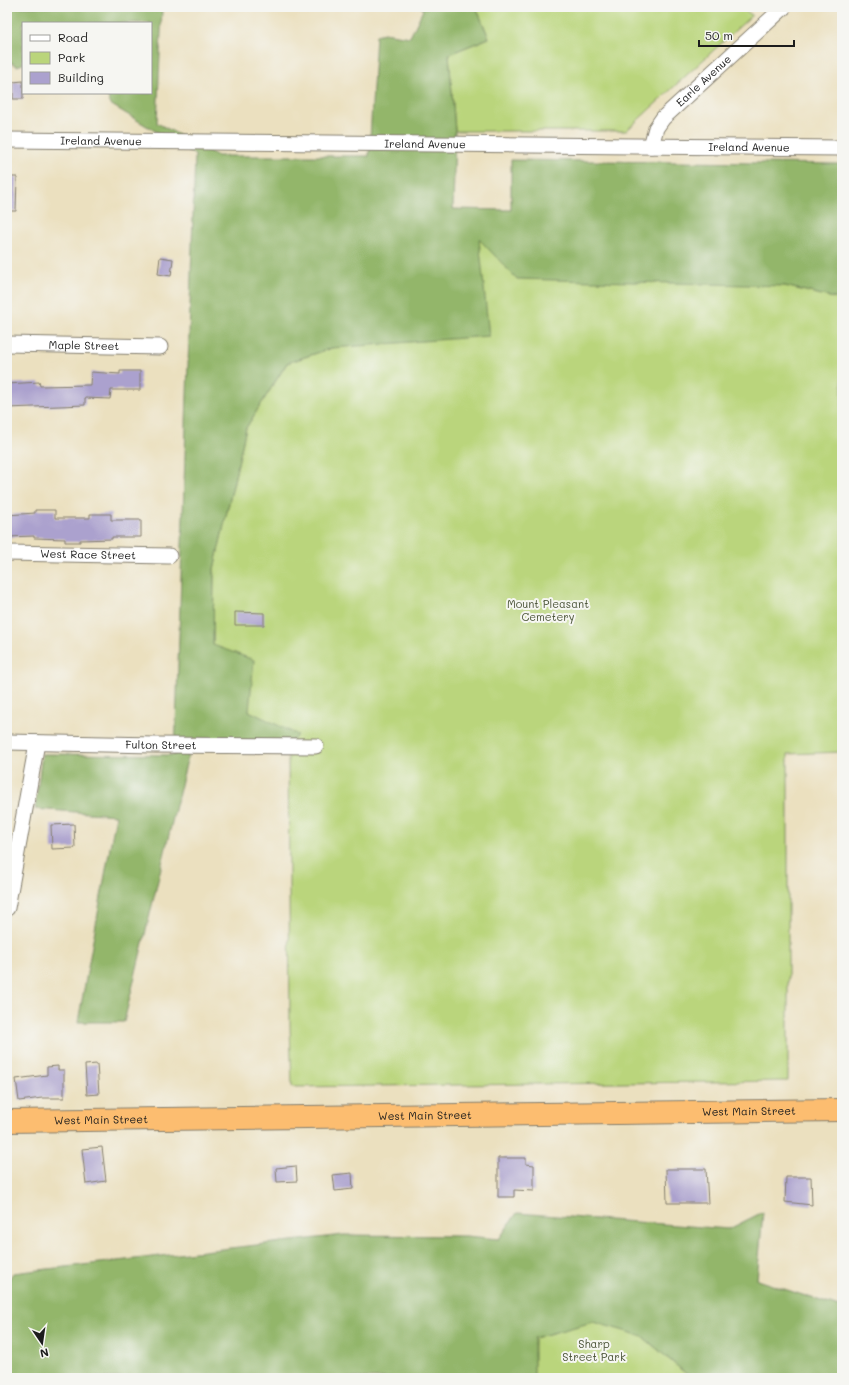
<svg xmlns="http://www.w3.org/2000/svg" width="849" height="1385" viewBox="0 0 849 1385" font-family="Mali,sans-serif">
  <rect width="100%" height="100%" fill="#f6f6f2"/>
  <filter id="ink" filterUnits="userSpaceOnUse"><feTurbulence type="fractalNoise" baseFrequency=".025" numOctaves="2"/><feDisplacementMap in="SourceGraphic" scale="8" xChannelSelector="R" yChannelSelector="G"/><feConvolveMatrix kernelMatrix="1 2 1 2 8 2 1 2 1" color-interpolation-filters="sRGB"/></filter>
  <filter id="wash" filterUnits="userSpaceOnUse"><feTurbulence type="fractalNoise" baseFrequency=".012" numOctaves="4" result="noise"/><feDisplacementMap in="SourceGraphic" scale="16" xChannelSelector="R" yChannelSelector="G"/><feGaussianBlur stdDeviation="0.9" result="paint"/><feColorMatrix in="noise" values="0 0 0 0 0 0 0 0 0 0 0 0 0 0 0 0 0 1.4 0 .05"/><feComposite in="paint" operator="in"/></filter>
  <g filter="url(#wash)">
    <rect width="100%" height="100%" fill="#ebe0bf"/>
    <!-- green -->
    <path fill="#bad57b" stroke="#6b784c" d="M 476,7 L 739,7 L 752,15 L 626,131 L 455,131 L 449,54 L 489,38 Z
      M 479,238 L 785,286 L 842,300 L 842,752 L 788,754 L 788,1081 L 292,1087 L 290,1026 L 288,745 L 249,711 L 213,646 L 214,569 L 246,428 L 287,363 L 332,348 Z
      M 593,1321 L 642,1336 L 691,1378 L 530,1378 L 534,1338 Z"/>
    <!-- forest -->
    <path fill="#93b66b" stroke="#586944" d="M 7,7 L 192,7 L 162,9 L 157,123 L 218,156 L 369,156 L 376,35 L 384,33 L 410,37 L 423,10 L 421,7 L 476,7 L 489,38 L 449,54 L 455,131 L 453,209 L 511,210 L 511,160 L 842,164 L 842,300 L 785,286 L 517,279 L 479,239 L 489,336 L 332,348 L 287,363 L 246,428 L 214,569 L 213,645 L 254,660 L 249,711 L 298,735 L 288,745 L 192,739 L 124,1022 L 78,1022 L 116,815 L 35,809 L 42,754 L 175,755 L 195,155 L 110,104 L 107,93 L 151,93 L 151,23 L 23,23 L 23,64 L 17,66 L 7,60 Z
      M 763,1212 L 757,1280 L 842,1308 L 842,1378 L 691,1378 L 642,1336 L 593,1322 L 534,1338 L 534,1378 L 7,1378 L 7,1282 L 13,1273 L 343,1235 L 466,1236 L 499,1239 L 517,1213 L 729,1229 Z"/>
    <g id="blocks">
      <!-- building -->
      <path fill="#aba1ce" d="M 23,81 L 23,99 L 13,99 L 13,82 Z
        M 7,177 L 17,177 L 16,211 L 7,211 Z
        M 160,257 L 173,259 L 171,276 L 158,274 Z
        M 120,371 L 140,371 L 140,390 L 111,390 L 110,399 L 85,398 L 85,405 L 7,408 L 7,384 L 39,382 L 40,386 L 90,385 L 91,372 L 120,374 Z
        M 35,510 L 55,510 L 55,518 L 90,518 L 90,514 L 111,514 L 111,520 L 141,520 L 141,537 L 112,537 L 112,539 L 80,540 L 80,542 L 65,542 L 65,539 L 34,538 L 34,536 L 7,537 L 7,515 L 35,513 Z
        M 235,612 L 264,613 L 264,625 L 235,625 Z
        M 74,824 L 75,848 L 52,849 L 51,825 Z
        M 97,1064 L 99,1094 L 87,1095 L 85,1065 Z
        M 58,1066 L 58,1070 L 64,1070 L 64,1098 L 42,1098 L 19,1101 L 16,1079 L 47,1075 L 47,1067 Z
        M 102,1147 L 106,1181 L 86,1184 L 82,1149 Z
        M 498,1158 L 526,1158 L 526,1164 L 534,1165 L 534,1191 L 514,1190 L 514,1197 L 498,1197 Z
        M 296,1166 L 297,1181 L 277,1182 L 276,1168 Z
        M 666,1169 L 706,1169 L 708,1203 L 667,1203 Z
        M 352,1173 L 353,1189 L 335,1191 L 333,1175 Z
        M 786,1177 L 811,1177 L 812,1205 L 785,1202 Z"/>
    </g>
  </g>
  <g filter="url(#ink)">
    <use href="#blocks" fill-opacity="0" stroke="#847e6e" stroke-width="1"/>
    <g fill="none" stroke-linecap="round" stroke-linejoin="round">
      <defs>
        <g id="minor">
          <path id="s1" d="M 7,140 L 842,148"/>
          <path id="s2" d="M 651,146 L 656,128 L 663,118 L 784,7"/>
          <path id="s3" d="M 7,344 L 160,347"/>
          <path id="s4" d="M 7,553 L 169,556"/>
          <path id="s5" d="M 7,742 L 154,745 L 316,746"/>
          <path d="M 7,908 L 37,743"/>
        </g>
        <g id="trunk">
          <path id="s6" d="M 7,1121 L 842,1110"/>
        </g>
      </defs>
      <!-- minor casing -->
      <use href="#minor" stroke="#847e6e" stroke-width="17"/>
      <!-- trunk casing -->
      <use href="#trunk" stroke="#847e6e" stroke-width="24"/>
      <!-- minor -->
      <use href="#minor" stroke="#fff" stroke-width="15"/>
      <!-- trunk -->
      <use href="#trunk" stroke="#fcbd6f" stroke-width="22"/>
    </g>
  </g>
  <g text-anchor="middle" stroke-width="4" stroke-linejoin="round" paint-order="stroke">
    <!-- street labels -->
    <g font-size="11" fill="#1c1c1c" stroke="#f6f6f2">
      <text dy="4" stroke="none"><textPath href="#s2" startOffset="86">Earle Avenue</textPath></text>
      <text dy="4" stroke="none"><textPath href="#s1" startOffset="94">Ireland Avenue</textPath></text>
      <text dy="4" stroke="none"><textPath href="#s1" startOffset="418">Ireland Avenue</textPath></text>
      <text dy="4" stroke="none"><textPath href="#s1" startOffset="742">Ireland Avenue</textPath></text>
      <text dy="4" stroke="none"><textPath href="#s3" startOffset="77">Maple Street</textPath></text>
      <text dy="4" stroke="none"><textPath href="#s4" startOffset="81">West Race Street</textPath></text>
      <text dy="4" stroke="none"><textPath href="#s5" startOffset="154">Fulton Street</textPath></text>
      <text dy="4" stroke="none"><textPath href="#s6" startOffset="742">West Main Street</textPath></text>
      <text dy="4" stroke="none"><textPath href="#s6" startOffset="418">West Main Street</textPath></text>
      <text dy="4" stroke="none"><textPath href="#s6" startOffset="94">West Main Street</textPath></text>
    </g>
    <!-- park labels -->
    <g font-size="11" fill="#4b5438" stroke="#f6f6f2">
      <text x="548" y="608">Mount Pleasant<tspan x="548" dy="13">Cemetery</tspan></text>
      <text x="594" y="1348">Sharp<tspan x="594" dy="13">Street Park</tspan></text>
    </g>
  </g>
  <!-- margin -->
  <rect width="849" height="1385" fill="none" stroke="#f6f6f2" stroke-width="24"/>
  <!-- legend -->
  <rect x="22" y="22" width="130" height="72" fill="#f6f6f2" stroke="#9f9f9c"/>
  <rect x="30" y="35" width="20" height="6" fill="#ffffff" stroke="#9f9f9c"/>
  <text x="58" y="42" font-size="12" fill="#1c1c1c">Road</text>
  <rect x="30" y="52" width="20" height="12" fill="#bad57b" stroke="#9f9f9c"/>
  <text x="58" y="62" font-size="12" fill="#1c1c1c">Park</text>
  <rect x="30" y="72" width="20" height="12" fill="#aba1ce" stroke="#9f9f9c"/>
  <text x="58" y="82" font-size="12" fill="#1c1c1c">Building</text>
  <!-- north arrow -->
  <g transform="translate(42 1343) rotate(167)" stroke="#f6f6f2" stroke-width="3" paint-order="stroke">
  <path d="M0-3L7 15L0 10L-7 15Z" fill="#1c1c1c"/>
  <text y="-6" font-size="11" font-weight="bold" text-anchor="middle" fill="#1c1c1c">N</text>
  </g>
  <!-- scale -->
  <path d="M699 40v6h95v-6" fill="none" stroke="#1c1c1c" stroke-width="2"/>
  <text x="705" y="40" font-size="12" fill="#1c1c1c" stroke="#f6f6f2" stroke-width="3" paint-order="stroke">50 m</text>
</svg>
